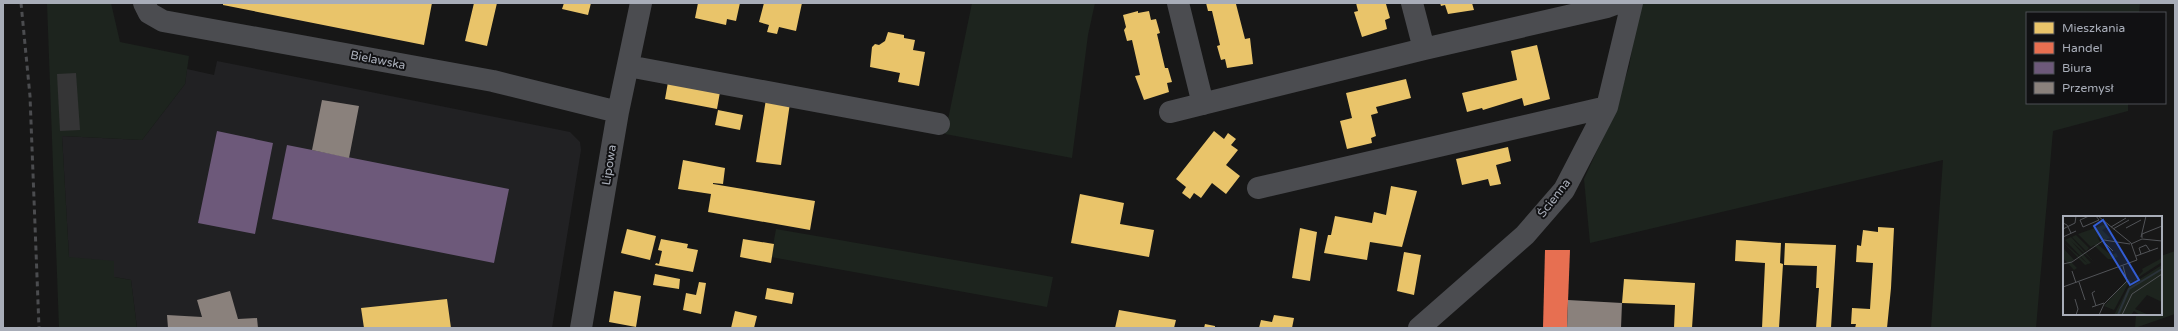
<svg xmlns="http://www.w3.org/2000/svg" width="2178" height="331" viewBox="0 0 2178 331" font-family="'Varela Round',sans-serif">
  <rect width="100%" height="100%" fill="#171717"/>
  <!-- built -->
  <path fill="#212123" d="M 217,61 L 570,132 L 580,142 L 581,150 L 552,328 L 137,328 L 131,280 L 114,277 L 69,257 L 62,136 L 142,140 L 185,84 L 187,69 L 214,75 Z"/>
  <!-- green -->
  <path fill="#1d241e" d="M 47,3 L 111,3 L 120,42 L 189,56 L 185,84 L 142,140 L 62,136 L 69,257 L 114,261 L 114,277 L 131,280 L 137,328 L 59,328 Z
    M 972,3 L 1095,3 L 1088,35 L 1072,158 L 945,134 Z
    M 1640,3 L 2140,3 L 2139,13 L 2027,13 L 2027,103 L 2128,103 L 2128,111 L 2053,131 L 2036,328 L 1931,328 L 1943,160 L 1590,243 L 1584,179 L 1612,118 L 1629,67 Z
    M 776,229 L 1053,277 L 1047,307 L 771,257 Z
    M 2175,251 L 2175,314 L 2135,328 L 2136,314 L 2161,314 L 2161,256 Z"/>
  <!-- homes -->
  <path fill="#e9c46a" d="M 223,3 L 432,3 L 424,45 L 223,5 Z
    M 474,3 L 497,3 L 487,46 L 465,41 Z
    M 564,3 L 591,3 L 588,15 L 562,9 Z
    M 698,3 L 740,3 L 736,21 L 727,19 L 726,25 L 695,18 Z
    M 764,3 L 802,3 L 796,31 L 779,27 L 777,34 L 767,32 L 769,25 L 759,22 Z
    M 1206,3 L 1239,3 L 1236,4 L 1245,39 L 1250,38 L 1253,64 L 1227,68 L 1225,59 L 1221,60 L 1217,46 L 1220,45 L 1212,11 L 1208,11 Z
    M 1356,3 L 1386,4 L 1390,18 L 1385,20 L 1387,29 L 1362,37 L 1354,12 L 1358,11 Z
    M 1440,3 L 1472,3 L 1474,10 L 1448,14 L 1445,5 L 1441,6 Z
    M 1138,11 L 1138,13 L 1149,11 L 1151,20 L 1156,19 L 1160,33 L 1157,34 L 1165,68 L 1168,68 L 1172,82 L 1167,83 L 1169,92 L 1144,100 L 1135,76 L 1140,75 L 1132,40 L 1127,41 L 1124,30 L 1126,27 L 1123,15 Z
    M 888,32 L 904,35 L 904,38 L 915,40 L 913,50 L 925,52 L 919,86 L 898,82 L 900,73 L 870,67 L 872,47 L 875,44 L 879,45 L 885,41 Z
    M 1537,45 L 1550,99 L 1524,106 L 1522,98 L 1483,110 L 1482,108 L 1467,112 L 1462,93 L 1517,80 L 1511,51 Z
    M 1406,79 L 1411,98 L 1376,107 L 1378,113 L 1371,115 L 1376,136 L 1371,138 L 1372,143 L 1347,149 L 1340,121 L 1352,118 L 1346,93 Z
    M 668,82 L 720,92 L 717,109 L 665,99 Z
    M 766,99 L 790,103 L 781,165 L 756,162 Z
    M 718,110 L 743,115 L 740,130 L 715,125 Z
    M 1214,131 L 1224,139 L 1228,133 L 1236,139 L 1231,145 L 1238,150 L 1226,165 L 1240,176 L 1226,194 L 1212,183 L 1201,198 L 1194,193 L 1190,199 L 1182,193 L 1186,187 L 1176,179 Z
    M 1508,147 L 1511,161 L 1496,165 L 1501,184 L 1490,186 L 1488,179 L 1462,185 L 1456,159 Z
    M 683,160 L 725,168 L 723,184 L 713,183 L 713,184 L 815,201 L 810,230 L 708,212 L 711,194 L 678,189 Z
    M 1391,186 L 1417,191 L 1402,247 L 1370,242 L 1367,260 L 1324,253 L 1328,235 L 1331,235 L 1335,216 L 1372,223 L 1374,212 L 1386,215 Z
    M 1080,194 L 1124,203 L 1120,224 L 1154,230 L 1149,257 L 1071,243 Z
    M 1878,227 L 1894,228 L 1891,288 L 1887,328 L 1855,328 L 1856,324 L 1851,324 L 1852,308 L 1870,309 L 1873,263 L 1856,262 L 1857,245 L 1861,246 L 1863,230 L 1878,232 Z
    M 1300,228 L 1317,232 L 1310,281 L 1292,278 Z
    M 627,229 L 656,236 L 650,260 L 621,253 Z
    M 661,239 L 688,244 L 687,248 L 698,250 L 693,272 L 655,265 L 656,263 L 659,264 L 662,251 L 658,250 Z
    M 743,239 L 774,244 L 771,263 L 740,257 Z
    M 1736,240 L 1781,243 L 1780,263 L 1783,264 L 1779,328 L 1762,328 L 1765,263 L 1735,261 Z
    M 1785,243 L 1836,245 L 1831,328 L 1816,328 L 1819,288 L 1816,288 L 1817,266 L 1784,265 Z
    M 1404,252 L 1421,255 L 1414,295 L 1397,291 Z
    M 655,274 L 680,279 L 679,289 L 653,285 Z
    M 1624,279 L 1695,283 L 1692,328 L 1674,328 L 1675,305 L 1622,303 Z
    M 699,282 L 706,283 L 701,314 L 683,310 L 686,293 L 696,295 Z
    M 767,288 L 794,293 L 792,304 L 765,299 Z
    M 614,291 L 641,296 L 636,327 L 609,322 Z
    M 447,299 L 451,328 L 364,328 L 361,308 Z
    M 1119,310 L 1176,320 L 1174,328 L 1115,328 Z
    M 735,311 L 757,316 L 754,328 L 731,328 Z
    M 1274,315 L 1294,318 L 1292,328 L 1259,328 L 1261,320 L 1272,322 Z
    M 1205,324 L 1215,326 L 1215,328 L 1204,328 Z"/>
  <!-- shops -->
  <path fill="#e76f51" d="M 1545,250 L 1570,250 L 1567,328 L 1543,328 Z"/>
  <!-- offices -->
  <path fill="#6d597a" d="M 217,131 L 273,143 L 255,234 L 198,223 Z
    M 287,145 L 509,189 L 494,263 L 272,219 Z"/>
  <!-- industry -->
  <path fill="#8a817c" d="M 322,100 L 359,106 L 349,158 L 312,150 Z
    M 230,291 L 238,319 L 257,318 L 258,328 L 168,328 L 167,315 L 202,317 L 197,300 Z
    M 1568,300 L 1622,303 L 1621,328 L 1567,328 Z"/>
  <!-- building -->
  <path fill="#353536" d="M 76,73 L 80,130 L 60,131 L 57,74 Z"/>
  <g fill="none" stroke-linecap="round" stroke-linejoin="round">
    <!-- minor -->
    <path stroke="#4b4c50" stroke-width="22" d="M 144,3 L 149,13 L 163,21 L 493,81 L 618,112
      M 1178,3 L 1203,104
      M 1412,3 L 1424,49
      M 628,66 L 939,124
      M 1170,112 L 1424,49 L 1607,7 L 1618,3
      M 1258,188 L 1607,107
      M 581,328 L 618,112 L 641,3
      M 1419,328 L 1525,235 L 1564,190 L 1607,107 L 1632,3"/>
    <!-- rail -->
    <path stroke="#4b4c4f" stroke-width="3" stroke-dasharray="5 4" stroke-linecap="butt" d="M 21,3 L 30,96 L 39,328"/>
  </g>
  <g text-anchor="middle" stroke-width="4" stroke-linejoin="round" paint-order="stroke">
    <!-- street labels -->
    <g font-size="12" fill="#a8adb8" stroke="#111113">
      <text transform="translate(378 60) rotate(11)" y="4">Bielawska</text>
      <text transform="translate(609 165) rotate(-81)" y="4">Lipowa</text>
      <text transform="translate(1554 198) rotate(-52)" y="4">Ścienna</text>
    </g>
  </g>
  <!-- overview -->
  <g transform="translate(2063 216)">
    <rect width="99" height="99" fill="#171717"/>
    <path d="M 43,8 L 46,10 L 39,14 L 47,22 L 39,25 L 34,20 L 37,26 L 34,28 L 48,39 L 53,37 L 55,41 L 48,43 L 45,43 L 31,29 L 28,31 L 15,18 ZM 13,19 L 26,32 L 23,35 L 9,21 ZM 8,21 L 31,46 L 8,25 L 28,47 L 22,49 L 0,26 L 25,48 L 2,24 ZM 0,32 L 11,44 L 8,46 L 14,52 L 11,54 L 0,42 ZM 99,42 L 99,46 L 65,68 L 51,94 L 41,90 L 65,63 L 70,65 L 80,55 L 79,53 ZM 99,49 L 99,86 L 84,79 L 72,93 L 86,99 L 77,99 L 71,95 L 68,99 L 51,99 L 66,70 Z" fill="#1d241e"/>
    <path fill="none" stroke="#2a3239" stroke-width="2" d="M 55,99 L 66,73 L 99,53"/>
    <path fill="none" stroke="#515357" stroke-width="1" d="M 26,0 L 17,4 L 20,11 L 36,4 L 33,0M 35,0 L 68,27M 0,7 L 4,9 L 8,17M 48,11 L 63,2M 63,12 L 78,4M 0,13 L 12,7 L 13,0M 50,13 L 66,4M 0,21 L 13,15M 78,21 L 83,0M 79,22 L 79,18 L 99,10M 40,25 L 50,35M 68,27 L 74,44M 68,28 L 79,23 L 99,25M 78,38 L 76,32 L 83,29 L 87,35M 73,40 L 95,32M 0,48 L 9,46 L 41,24 L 67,28M 9,55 L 13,67M 16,66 L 22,84M 0,71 L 74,44M 32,75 L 29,77 L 33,90M 12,83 L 15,93 L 13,99M 29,91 L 41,87M 36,99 L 41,88 L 64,65 L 60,50M 59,99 L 69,78 L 99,58"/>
    <path fill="#325cd3" fill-opacity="0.15" stroke="#325cd3" stroke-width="2" d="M 40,4 L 76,64 L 67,69 L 31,10 Z"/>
    <rect width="99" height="99" fill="none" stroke="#a8adb8" stroke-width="2"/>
  </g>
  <!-- border -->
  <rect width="2178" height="331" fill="none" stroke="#a8adb8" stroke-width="8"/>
  <!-- legend -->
  <rect x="2026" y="12" width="140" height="92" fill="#111113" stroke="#4d4f55"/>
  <rect x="2034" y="22" width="20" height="12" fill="#e9c46a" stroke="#4d4f55"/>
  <text x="2062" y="32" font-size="12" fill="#a8adb8">Mieszkania</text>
  <rect x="2034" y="42" width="20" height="12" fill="#e76f51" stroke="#4d4f55"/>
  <text x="2062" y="52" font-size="12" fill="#a8adb8">Handel</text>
  <rect x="2034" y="62" width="20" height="12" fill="#6d597a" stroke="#4d4f55"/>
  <text x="2062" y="72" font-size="12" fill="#a8adb8">Biura</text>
  <rect x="2034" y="82" width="20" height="12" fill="#8a817c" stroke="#4d4f55"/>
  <text x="2062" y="92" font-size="12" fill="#a8adb8">Przemysł</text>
</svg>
